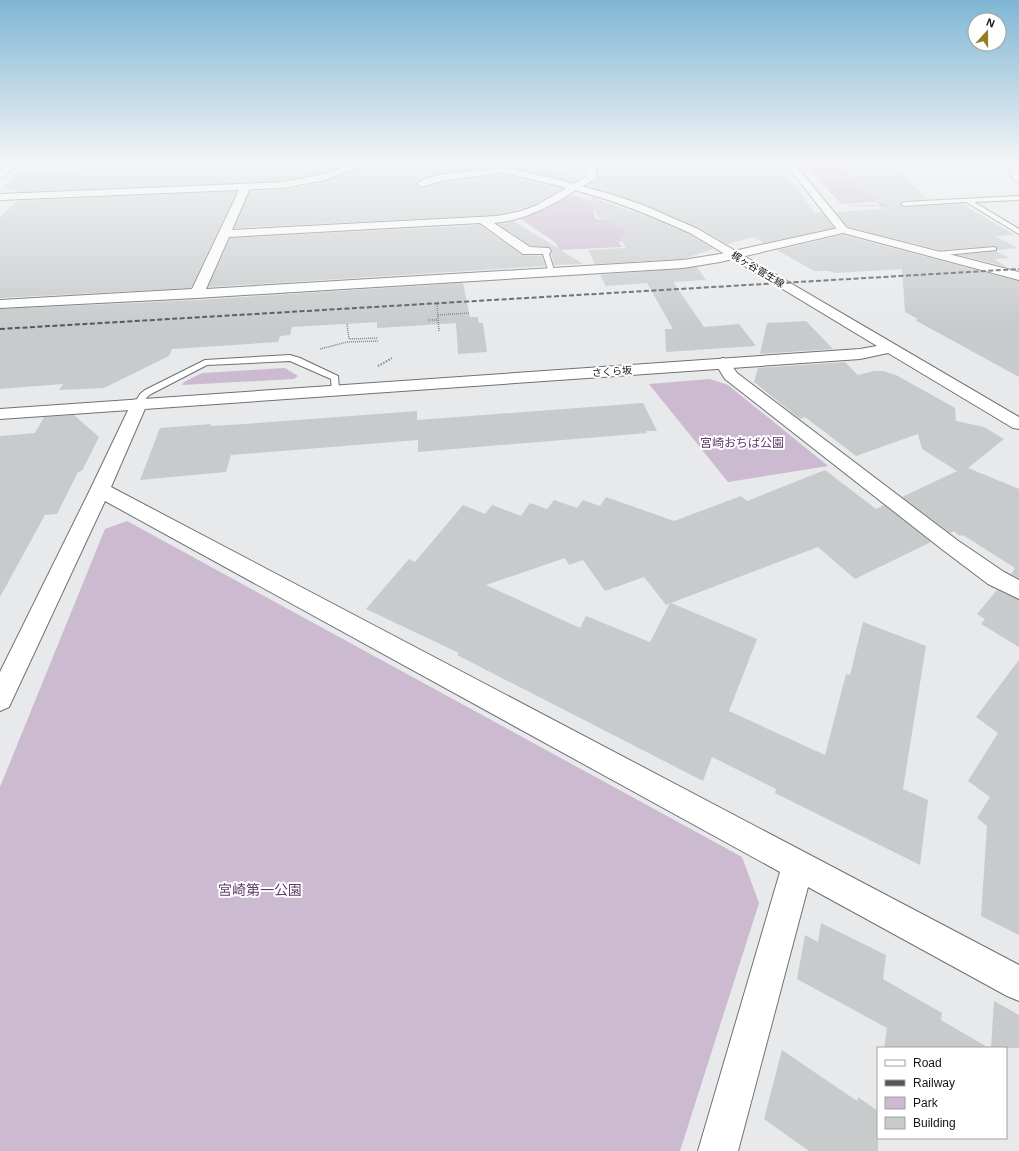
<svg xmlns="http://www.w3.org/2000/svg" width="1019" height="1151" viewBox="0 0 1019 1151" font-family="Arial,'Noto Sans JP',sans-serif">
  <rect width="100%" height="100%" fill="#e7e9eb"/>
  <!-- green -->
  <path fill="#cbbad0" d="M 804,163 L 837,163 L 877,202 L 841,204 Z
    M 565,196 L 576,196 L 617,210 L 593,211 L 596,219 L 654,224 L 625,231 L 635,238 L 618,242 L 622,247 L 559,250 L 556,243 L 519,218 L 546,209 Z
    M 285,368 L 298,376 L 294,379 L 182,385 L 184,382 L 202,373 Z
    M 710,379 L 728,385 L 828,466 L 728,482 L 649,384 Z
    M 127,521 L 742,857 L 759,903 L 680,1151 L 0,1151 L 0,787 L 105,529 Z"/>
  <!-- building -->
  <path fill="#c8cbcc" fill-rule="evenodd" d="M 177,163 L 349,163 L 320,174 L 283,181 L 17,192 L 3,187 L 23,171 L 91,168 L 101,164 L 108,168 L 176,166 Z
    M 370,163 L 470,163 L 472,166 L 480,168 L 431,175 L 416,183 L 416,185 L 421,188 L 441,182 L 502,174 L 563,188 L 536,204 L 497,215 L 234,228 L 250,191 L 283,190 L 325,181 Z
    M 496,163 L 553,163 L 553,174 L 585,175 L 573,182 Z
    M 682,163 L 778,163 L 815,213 L 822,212 L 834,228 L 764,243 L 754,237 L 727,244 L 699,228 L 644,204 L 587,186 L 596,180 L 598,175 L 631,175 L 629,165 L 684,166 Z
    M 844,163 L 889,163 L 928,199 L 904,200 L 900,204 L 903,207 L 962,204 L 1015,235 L 995,236 L 1018,248 L 997,250 L 997,247 L 994,246 L 940,250 L 848,227 L 836,212 L 883,209 L 842,165 L 845,165 Z
    M 237,191 L 191,288 L 0,298 L 0,217 L 17,201 Z
    M 592,197 L 661,222 L 689,234 L 713,249 L 683,259 L 595,264 L 588,250 L 626,248 L 620,237 L 627,232 L 597,216 Z
    M 514,221 L 583,264 L 554,265 L 551,254 L 552,250 L 550,247 L 530,246 L 498,224 Z
    M 480,225 L 522,255 L 542,256 L 545,266 L 208,287 L 230,238 Z
    M 843,235 L 1019,281 L 1019,377 L 915,320 L 918,319 L 905,312 L 902,269 L 834,273 L 829,271 L 814,271 L 777,250 Z
    M 996,251 L 1009,258 L 994,259 L 1007,267 L 959,255 Z
    M 697,267 L 706,280 L 673,282 L 704,327 L 739,324 L 756,346 L 666,352 L 665,329 L 673,329 L 647,283 L 606,286 L 600,275 Z
    M 463,283 L 470,317 L 478,317 L 479,323 L 483,323 L 487,352 L 458,354 L 456,323 L 377,328 L 377,322 L 292,327 L 290,335 L 280,336 L 278,342 L 172,349 L 169,356 L 104,388 L 59,390 L 63,384 L 0,389 L 0,309 L 197,300 Z
    M 806,321 L 833,349 L 760,354 L 767,323 Z
    M 845,362 L 858,375 L 874,371 L 883,371 L 896,375 L 955,408 L 956,421 L 984,427 L 1004,439 L 968,468 L 1019,489 L 1019,578 L 1011,574 L 1015,568 L 963,535 L 960,536 L 954,531 L 950,533 L 902,497 L 957,471 L 922,449 L 918,434 L 856,456 L 805,417 L 800,419 L 754,382 L 758,368 Z
    M 643,403 L 657,431 L 646,431 L 647,433 L 418,452 L 418,440 L 231,455 L 226,472 L 140,480 L 160,428 L 211,424 L 210,426 L 245,424 L 417,411 L 417,420 Z
    M 74,415 L 99,437 L 82,471 L 78,472 L 57,514 L 45,515 L 0,597 L 0,436 L 35,433 L 44,417 Z
    M 825,470 L 876,509 L 884,505 L 931,542 L 855,579 L 818,547 L 671,603 L 757,639 L 729,711 L 825,755 L 846,674 L 850,675 L 863,622 L 926,646 L 903,789 L 928,800 L 920,865 L 775,793 L 776,789 L 712,757 L 703,781 L 457,655 L 459,653 L 366,609 L 409,559 L 415,562 L 463,505 L 485,514 L 492,505 L 521,516 L 530,503 L 547,509 L 554,500 L 577,508 L 583,500 L 600,506 L 606,497 L 674,521 L 741,496 L 747,501 ZM 565,558 L 569,565 L 583,560 L 605,591 L 644,577 L 666,605 L 670,603 L 650,642 L 586,616 L 580,628 L 486,585 Z
    M 997,590 L 1019,600 L 1019,647 L 981,624 L 985,619 L 977,614 Z
    M 1019,660 L 1019,935 L 981,916 L 987,826 L 977,818 L 990,797 L 968,781 L 998,733 L 976,717 Z
    M 821,923 L 886,955 L 883,979 L 942,1013 L 941,1020 L 989,1048 L 884,1048 L 887,1028 L 797,979 L 805,935 L 818,942 Z
    M 994,1001 L 1019,1015 L 1019,1048 L 991,1048 Z
    M 782,1050 L 857,1101 L 858,1097 L 878,1111 L 878,1151 L 809,1151 L 764,1119 Z"/>
  <g fill="none" stroke-linecap="round" stroke-linejoin="round">
    <defs>
      <path id="service" d="M 1019,196 L 1019,200 L 974,202 L 1019,229 L 1019,234 L 966,202 L 904,206 L 901,204 L 904,202 Z
        M 994,247 L 996,248 L 996,250 L 936,256 L 933,254 L 936,252 Z
        M 545,249 L 548,251 L 555,273 L 554,274 L 549,273 L 542,251 Z
        M 290,355 L 300,358 L 338,376 L 339,390 L 338,392 L 332,392 L 331,379 L 290,361 L 207,365 L 151,394 L 147,397 L 142,406 L 139,407 L 134,404 L 140,394 L 145,390 L 205,360 Z"/>
      <path id="minor" d="M 585,163 L 595,163 L 597,177 L 595,179 C 563,198 532,220 494,223 L 530,247 L 549,248 L 551,251 L 549,254 L 523,254 L 480,223 L 229,237 L 206,289 L 683,260 L 720,254 L 843,227 L 1019,272 L 1019,280 L 843,233 L 720,262 L 683,268 L 197,298 L 0,308 L 0,300 L 192,289 L 240,188 L 245,185 L 250,188 L 232,230 L 497,216 L 521,211 L 537,205 L 587,176 Z
        M 502,167 L 507,170 L 505,172 L 441,181 L 422,187 L 417,184 C 427,172 484,171 502,167 Z
        M 723,358 L 728,360 L 737,373 L 957,540 L 1004,572 L 1019,580 L 1019,599 L 988,584 L 943,550 L 725,379 L 715,363 L 718,360 Z
        M 139,399 L 145,400 L 147,404 L 111,487 L 1019,965 L 1019,1001 L 1007,996 L 808,887 L 738,1151 L 698,1151 L 780,872 L 105,501 L 9,707 L 0,711 L 0,672 L 90,490 L 131,404 L 133,400 Z"/>
      <path id="tertiary" d="M 9,163 L 19,163 L 3,177 L 0,178 L 0,170 Z
        M 355,163 L 369,163 L 325,180 L 283,188 L 0,200 L 0,194 L 283,182 L 320,175 Z
        M 471,163 L 488,163 L 560,180 L 610,194 L 643,205 L 698,229 L 1019,417 L 1019,429 L 1013,428 L 888,353 L 860,359 L 0,419 L 0,409 L 860,349 L 877,346 L 690,233 C 665,222 640,211 614,202 C 567,186 519,177 472,165 Z
        M 785,163 L 794,163 L 847,228 L 849,230 L 847,232 L 839,232 Z
        M 1010,163 L 1019,163 L 1018,167 L 1019,183 L 1014,180 L 1008,167 Z"/>
    </defs>
    <!-- service casing -->
    <use href="#service" stroke="#6f7173" stroke-width="2"/>
    <!-- minor casing -->
    <use href="#minor" stroke="#6f7173" stroke-width="2"/>
    <!-- tertiary casing -->
    <use href="#tertiary" stroke="#6f7173" stroke-width="2"/>
    <!-- path-far2 -->
    <path stroke="#858688" stroke-width="1" stroke-dasharray="1 1" stroke-linecap="butt" d="M 850,206 L 885,205"/>
    <!-- path-far1 -->
    <path stroke="#858688" stroke-width="1.5" stroke-dasharray="1 1" stroke-linecap="butt" d="M 437,304 L 439,332
      M 438,315 L 469,313
      M 428,320 L 438,320
      M 347,324 L 349,339 L 378,338
      M 320,349 L 347,342 L 378,341"/>
    <!-- path -->
    <path stroke="#858688" stroke-width="2" stroke-dasharray="1.5 1.5" stroke-linecap="butt" d="M 378,366 L 392,358"/>
    <!-- service -->
    <use href="#service" fill="#fff" fill-rule="evenodd"/>
    <!-- minor -->
    <use href="#minor" fill="#fff" fill-rule="evenodd"/>
    <!-- tertiary -->
    <use href="#tertiary" fill="#fff" fill-rule="evenodd"/>
    <!-- rail -->
    <path stroke="#555658" stroke-width="2" stroke-dasharray="5 2.5" stroke-linecap="butt" d="M 0,329 L 1019,269"/>
    <!-- path-bridge -->
    <path stroke="#858688" stroke-width="1" stroke-dasharray="1 1" stroke-linecap="butt" d="M 1000,167 L 1019,169"/>
  </g>
  <!-- sky -->
  <linearGradient id="sky" x2="0" y2="1"><stop stop-color="#7fb6d4"/><stop offset="0.5" stop-color="#f4f5f6"/><stop offset="1" stop-color="#f4f5f6" stop-opacity="0"/></linearGradient>
  <rect width="1019" height="325" fill="url(#sky)"/>
  <g text-anchor="middle" stroke-width="4" stroke-linejoin="round" paint-order="stroke">
    <!-- far-street labels -->
    <g font-size="10" fill="#131415" stroke="#fff">
      <text transform="translate(758 269) rotate(31)" y="4">梶ヶ谷菅生線</text>
      <text transform="translate(612 371) rotate(-4)" y="4">さくら坂</text>
    </g>
    <!-- park labels -->
    <g font-size="12" fill="#5f3b6a" stroke="#fff">
      <text x="742" y="447">宮崎おちば公園</text>
    </g>
    <!-- near-park labels -->
    <g font-size="14" fill="#5f3b6a" stroke="#fff">
      <text x="260" y="895">宮崎第一公園</text>
    </g>
  </g>
  <!-- legend -->
  <rect x="877" y="1047" width="130" height="92" fill="#ffffff" stroke="#a1a1a1"/>
  <rect x="885" y="1060" width="20" height="6" fill="#ffffff" stroke="#a1a1a1"/>
  <text x="913" y="1067" font-size="12" fill="#131415">Road</text>
  <rect x="885" y="1080" width="20" height="6" fill="#555658" stroke="#a1a1a1"/>
  <text x="913" y="1087" font-size="12" fill="#131415">Railway</text>
  <rect x="885" y="1097" width="20" height="12" fill="#cbbad0" stroke="#a1a1a1"/>
  <text x="913" y="1107" font-size="12" fill="#131415">Park</text>
  <rect x="885" y="1117" width="20" height="12" fill="#c8cbcc" stroke="#a1a1a1"/>
  <text x="913" y="1127" font-size="12" fill="#131415">Building</text>
  <!-- north arrow -->
  <g transform="translate(987 32) rotate(21)"><circle r="19" fill="#ffffff" stroke="#a1a1a1"/>
  <path d="M0-3L7 15L0 10L-7 15Z" fill="#947e25"/>
  <text y="-6" font-size="11" font-weight="bold" text-anchor="middle" fill="#131415">N</text>
  </g>
</svg>
